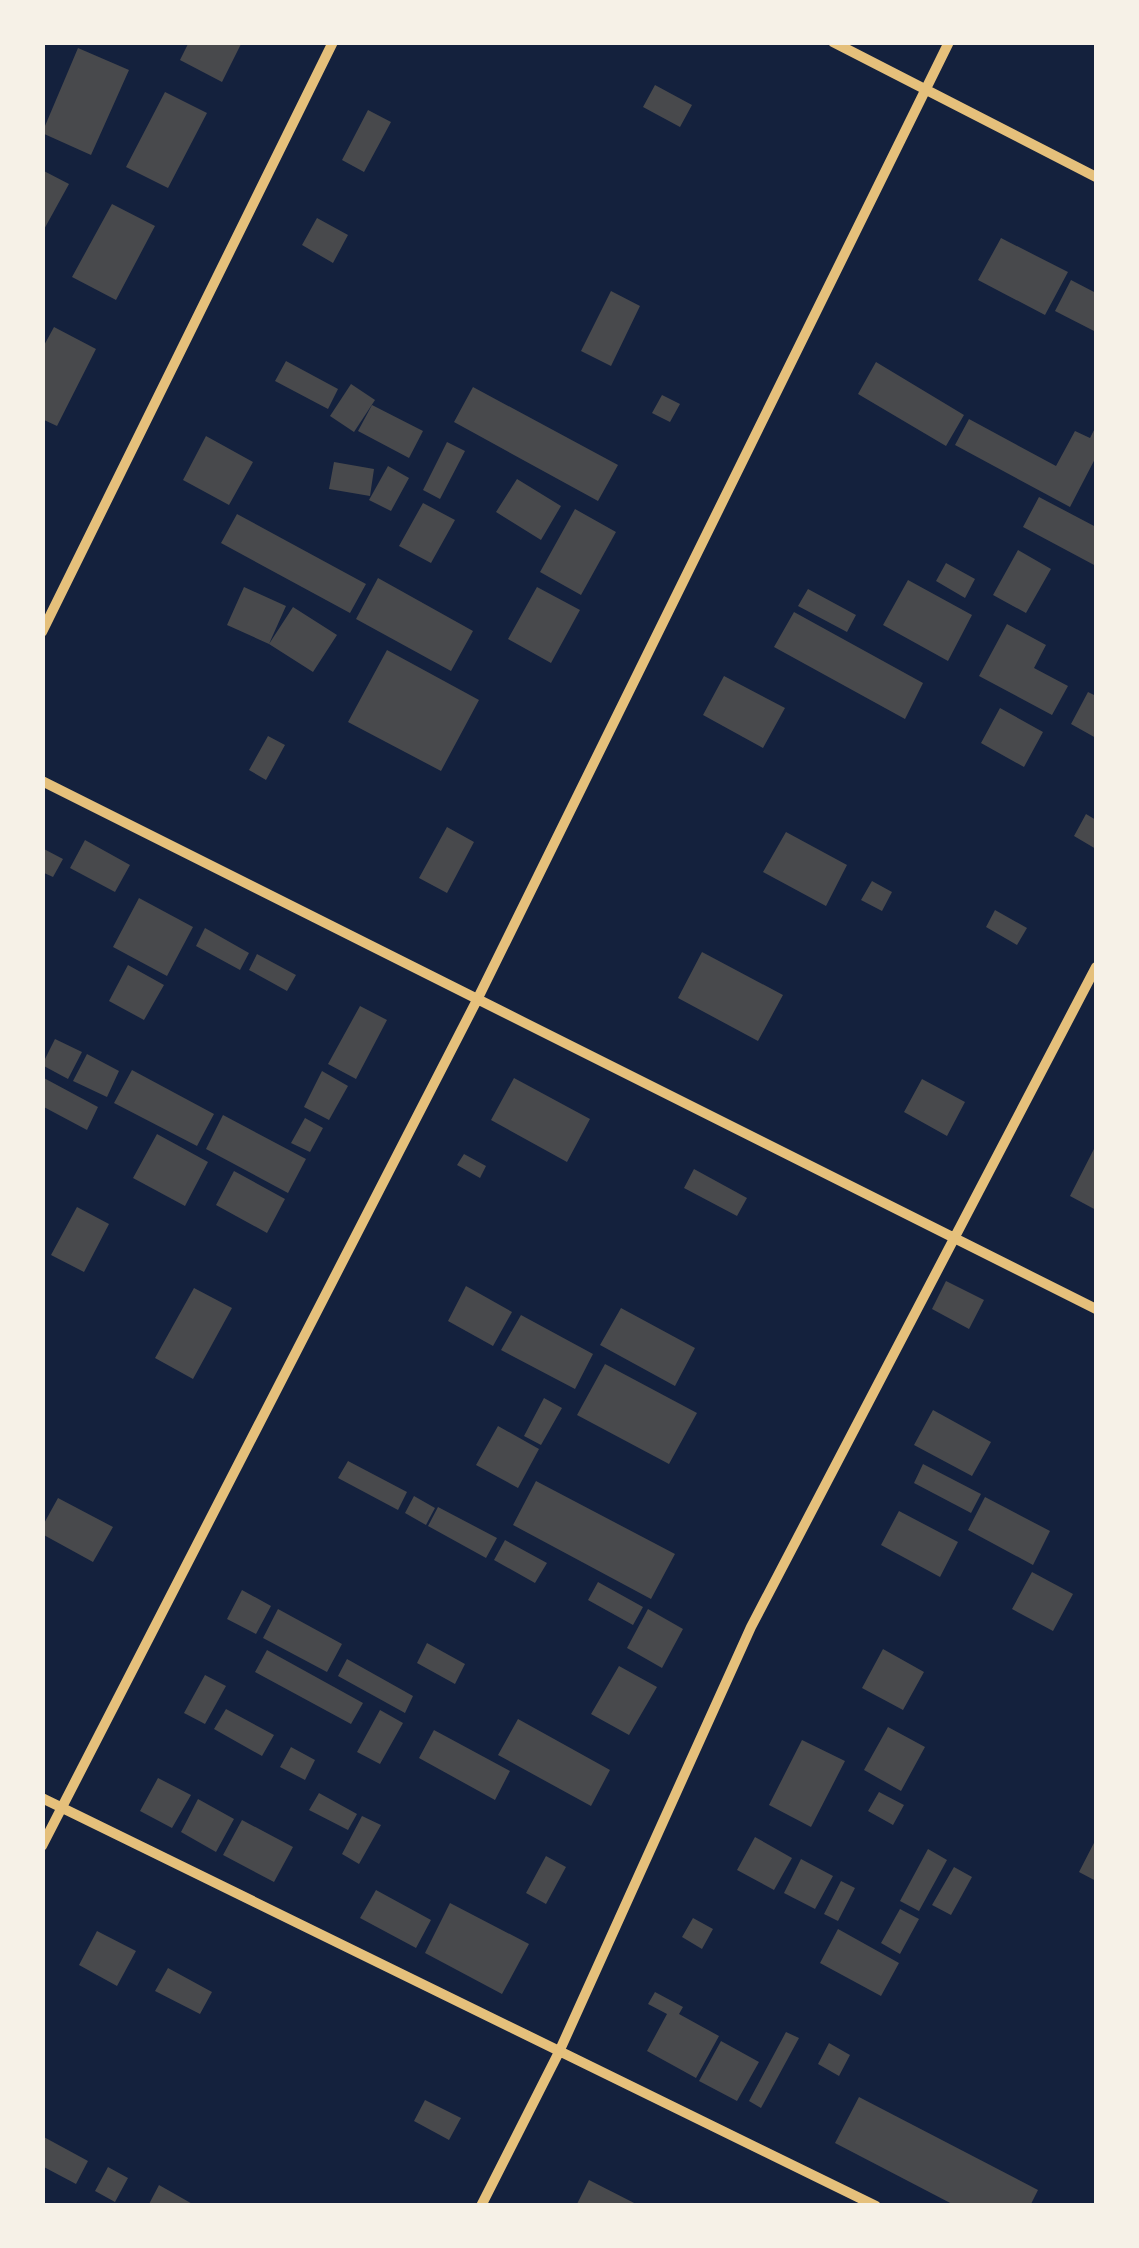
<svg xmlns="http://www.w3.org/2000/svg" width="1139" height="2248" font-family="Manrope,sans-serif">
	<rect width="100%" height="100%" fill="#14213d"/>
	<!-- building -->
	<path fill="#48494c" d="M 189,42 L 242,42 L 222,82 L 180,60 Z
		M 78,48 L 129,70 L 91,155 L 42,133 Z
		M 655,85 L 692,105 L 680,127 L 643,107 Z
		M 165,92 L 207,113 L 168,188 L 126,167 Z
		M 368,110 L 391,122 L 364,172 L 342,160 Z
		M 42,170 L 69,184 L 42,233 Z
		M 112,204 L 155,226 L 116,300 L 72,277 Z
		M 317,218 L 348,235 L 333,263 L 302,245 Z
		M 1001,238 L 1068,272 L 1045,315 L 978,280 Z
		M 1071,280 L 1096,293 L 1096,332 L 1055,311 Z
		M 611,291 L 640,306 L 611,366 L 581,351 Z
		M 54,327 L 96,349 L 57,426 L 42,419 L 42,349 Z
		M 286,361 L 338,389 L 328,409 L 275,381 Z
		M 876,362 L 964,415 L 946,446 L 858,394 Z
		M 351,384 L 375,400 L 354,432 L 330,416 Z
		M 473,387 L 618,465 L 598,501 L 454,422 Z
		M 662,395 L 680,404 L 670,422 L 652,413 Z
		M 372,405 L 423,431 L 409,458 L 358,431 Z
		M 969,419 L 1056,466 L 1075,431 L 1090,438 L 1096,426 L 1096,457 L 1070,507 L 955,445 Z
		M 206,436 L 253,462 L 229,505 L 183,480 Z
		M 447,442 L 465,451 L 440,499 L 423,490 Z
		M 334,462 L 374,469 L 370,496 L 329,489 Z
		M 388,466 L 409,478 L 391,511 L 369,500 Z
		M 517,479 L 561,506 L 541,540 L 496,512 Z
		M 1039,497 L 1096,527 L 1096,566 L 1023,527 Z
		M 423,503 L 455,520 L 431,563 L 399,546 Z
		M 575,509 L 616,532 L 581,595 L 540,572 Z
		M 237,514 L 366,584 L 350,613 L 221,543 Z
		M 1018,550 L 1051,569 L 1026,613 L 993,595 Z
		M 946,563 L 975,579 L 965,598 L 936,581 Z
		M 378,578 L 473,631 L 451,671 L 356,619 Z
		M 908,580 L 972,615 L 948,661 L 883,625 Z
		M 244,587 L 286,606 L 269,644 L 293,607 L 337,635 L 313,672 L 269,644 L 227,625 Z
		M 537,587 L 580,610 L 551,663 L 508,639 Z
		M 808,589 L 856,615 L 847,632 L 798,606 Z
		M 794,612 L 923,683 L 905,719 L 774,647 Z
		M 1007,624 L 1046,645 L 1034,668 L 1068,686 L 1052,715 L 979,676 Z
		M 387,650 L 479,700 L 441,771 L 348,722 Z
		M 724,676 L 785,708 L 763,748 L 703,715 Z
		M 1088,692 L 1096,696 L 1096,738 L 1071,724 Z
		M 1000,708 L 1043,732 L 1024,767 L 981,743 Z
		M 268,736 L 285,745 L 266,780 L 249,770 Z
		M 1086,814 L 1096,820 L 1096,849 L 1074,836 Z
		M 447,827 L 474,842 L 447,893 L 419,878 Z
		M 786,832 L 847,865 L 826,906 L 763,872 Z
		M 85,840 L 130,865 L 115,892 L 70,868 Z
		M 42,848 L 63,859 L 53,877 L 42,872 Z
		M 872,881 L 892,892 L 882,911 L 861,900 Z
		M 139,898 L 193,927 L 167,976 L 113,947 Z
		M 995,910 L 1027,928 L 1017,945 L 986,927 Z
		M 205,928 L 249,953 L 240,970 L 196,946 Z
		M 702,952 L 783,995 L 758,1041 L 678,998 Z
		M 257,954 L 296,975 L 287,991 L 249,970 Z
		M 128,965 L 164,985 L 144,1020 L 109,1001 Z
		M 360,1006 L 387,1020 L 356,1079 L 328,1064 Z
		M 55,1039 L 82,1052 L 68,1079 L 42,1065 Z
		M 87,1054 L 119,1071 L 107,1097 L 73,1081 Z
		M 132,1070 L 214,1114 L 197,1146 L 114,1103 Z
		M 322,1071 L 348,1086 L 329,1120 L 304,1107 Z
		M 42,1077 L 98,1107 L 87,1130 L 42,1106 Z
		M 514,1078 L 590,1119 L 567,1162 L 491,1120 Z
		M 922,1079 L 965,1102 L 947,1136 L 904,1112 Z
		M 223,1115 L 306,1159 L 288,1193 L 206,1149 Z
		M 305,1118 L 323,1128 L 310,1152 L 291,1143 Z
		M 157,1134 L 208,1162 L 185,1206 L 133,1178 Z
		M 1096,1145 L 1096,1210 L 1070,1196 Z
		M 464,1154 L 486,1166 L 480,1178 L 457,1165 Z
		M 694,1169 L 747,1198 L 737,1216 L 684,1188 Z
		M 234,1171 L 285,1199 L 267,1233 L 216,1205 Z
		M 77,1207 L 109,1224 L 84,1272 L 51,1255 Z
		M 946,1281 L 984,1300 L 969,1329 L 932,1309 Z
		M 466,1286 L 512,1312 L 493,1346 L 448,1321 Z
		M 194,1288 L 232,1308 L 193,1379 L 155,1358 Z
		M 621,1308 L 695,1348 L 675,1386 L 600,1345 Z
		M 521,1315 L 593,1354 L 575,1389 L 501,1350 Z
		M 605,1364 L 697,1413 L 669,1464 L 577,1415 Z
		M 544,1398 L 562,1408 L 541,1445 L 524,1436 Z
		M 933,1410 L 991,1442 L 972,1476 L 914,1445 Z
		M 498,1426 L 539,1449 L 518,1488 L 476,1465 Z
		M 348,1461 L 407,1492 L 398,1510 L 338,1478 Z
		M 923,1464 L 981,1494 L 971,1513 L 914,1483 Z
		M 536,1481 L 675,1554 L 651,1599 L 513,1525 Z
		M 414,1496 L 435,1508 L 426,1525 L 405,1513 Z
		M 985,1497 L 1050,1531 L 1033,1565 L 968,1530 Z
		M 58,1498 L 113,1527 L 93,1562 L 42,1534 L 42,1527 Z
		M 438,1507 L 497,1538 L 486,1558 L 428,1526 Z
		M 899,1511 L 958,1542 L 940,1577 L 881,1545 Z
		M 505,1540 L 547,1563 L 535,1583 L 494,1560 Z
		M 1032,1572 L 1073,1594 L 1053,1631 L 1012,1609 Z
		M 598,1582 L 643,1607 L 633,1625 L 588,1600 Z
		M 242,1590 L 271,1606 L 256,1634 L 227,1619 Z
		M 278,1609 L 342,1644 L 327,1672 L 263,1638 Z
		M 648,1609 L 683,1629 L 662,1668 L 627,1648 Z
		M 427,1643 L 465,1664 L 455,1684 L 417,1663 Z
		M 883,1649 L 924,1672 L 903,1710 L 862,1688 Z
		M 267,1650 L 363,1703 L 351,1724 L 255,1672 Z
		M 347,1659 L 413,1696 L 405,1713 L 338,1676 Z
		M 619,1666 L 657,1687 L 629,1735 L 591,1714 Z
		M 205,1675 L 226,1686 L 205,1724 L 184,1713 Z
		M 226,1709 L 274,1735 L 262,1756 L 214,1729 Z
		M 380,1710 L 403,1723 L 380,1764 L 357,1752 Z
		M 518,1719 L 610,1770 L 591,1806 L 498,1755 Z
		M 888,1727 L 925,1747 L 901,1791 L 864,1770 Z
		M 434,1730 L 510,1771 L 495,1800 L 419,1758 Z
		M 802,1740 L 845,1761 L 811,1827 L 769,1805 Z
		M 291,1747 L 315,1760 L 305,1780 L 280,1767 Z
		M 158,1778 L 191,1795 L 172,1828 L 140,1811 Z
		M 879,1792 L 904,1805 L 893,1825 L 868,1811 Z
		M 319,1793 L 357,1814 L 348,1830 L 309,1810 Z
		M 198,1799 L 234,1819 L 216,1852 L 181,1832 Z
		M 362,1816 L 381,1825 L 359,1864 L 342,1854 Z
		M 242,1820 L 293,1847 L 274,1882 L 223,1855 Z
		M 755,1837 L 792,1858 L 774,1890 L 737,1870 Z
		M 1096,1839 L 1096,1881 L 1079,1872 Z
		M 928,1849 L 947,1860 L 919,1911 L 900,1901 Z
		M 546,1856 L 566,1867 L 546,1904 L 526,1893 Z
		M 801,1859 L 833,1876 L 815,1909 L 784,1893 Z
		M 954,1867 L 972,1877 L 951,1915 L 932,1905 Z
		M 841,1881 L 855,1888 L 838,1921 L 824,1914 Z
		M 376,1890 L 431,1920 L 416,1948 L 360,1918 Z
		M 450,1903 L 529,1944 L 502,1994 L 425,1953 Z
		M 900,1909 L 919,1919 L 900,1954 L 881,1943 Z
		M 693,1918 L 713,1929 L 702,1949 L 682,1937 Z
		M 838,1929 L 899,1963 L 881,1996 L 820,1963 Z
		M 97,1931 L 136,1951 L 117,1986 L 79,1965 Z
		M 168,1968 L 212,1992 L 200,2014 L 155,1991 Z
		M 655,1992 L 683,2007 L 679,2014 L 719,2036 L 696,2078 L 647,2051 L 667,2014 L 648,2004 Z
		M 786,2032 L 799,2038 L 761,2108 L 749,2101 Z
		M 721,2041 L 759,2062 L 737,2101 L 699,2081 Z
		M 829,2043 L 850,2055 L 839,2076 L 818,2064 Z
		M 859,2097 L 1038,2190 L 1030,2206 L 956,2206 L 835,2143 Z
		M 425,2100 L 461,2118 L 449,2140 L 414,2121 Z
		M 42,2136 L 88,2161 L 76,2184 L 42,2166 Z
		M 108,2167 L 128,2178 L 115,2202 L 95,2191 Z
		M 589,2180 L 640,2206 L 576,2206 Z
		M 159,2185 L 196,2206 L 148,2206 Z"/>
	<g fill="none" stroke-linecap="round" stroke-linejoin="round">
		<!-- minor -->
		<path stroke="#e5c07b" stroke-width="10" d="M 833,42 L 1096,177
			M 42,632 L 333,42
			M 42,781 L 1096,1309
			M 42,1798 L 876,2206
			M 42,1846 L 477,1000 L 949,42
			M 481,2206 L 559,2052 L 751,1627 L 1096,967"/>
	</g>
	<!-- border -->
	<rect width="1139" height="2248" fill="none" stroke="#f6f1e7" stroke-width="90"/>
</svg>
